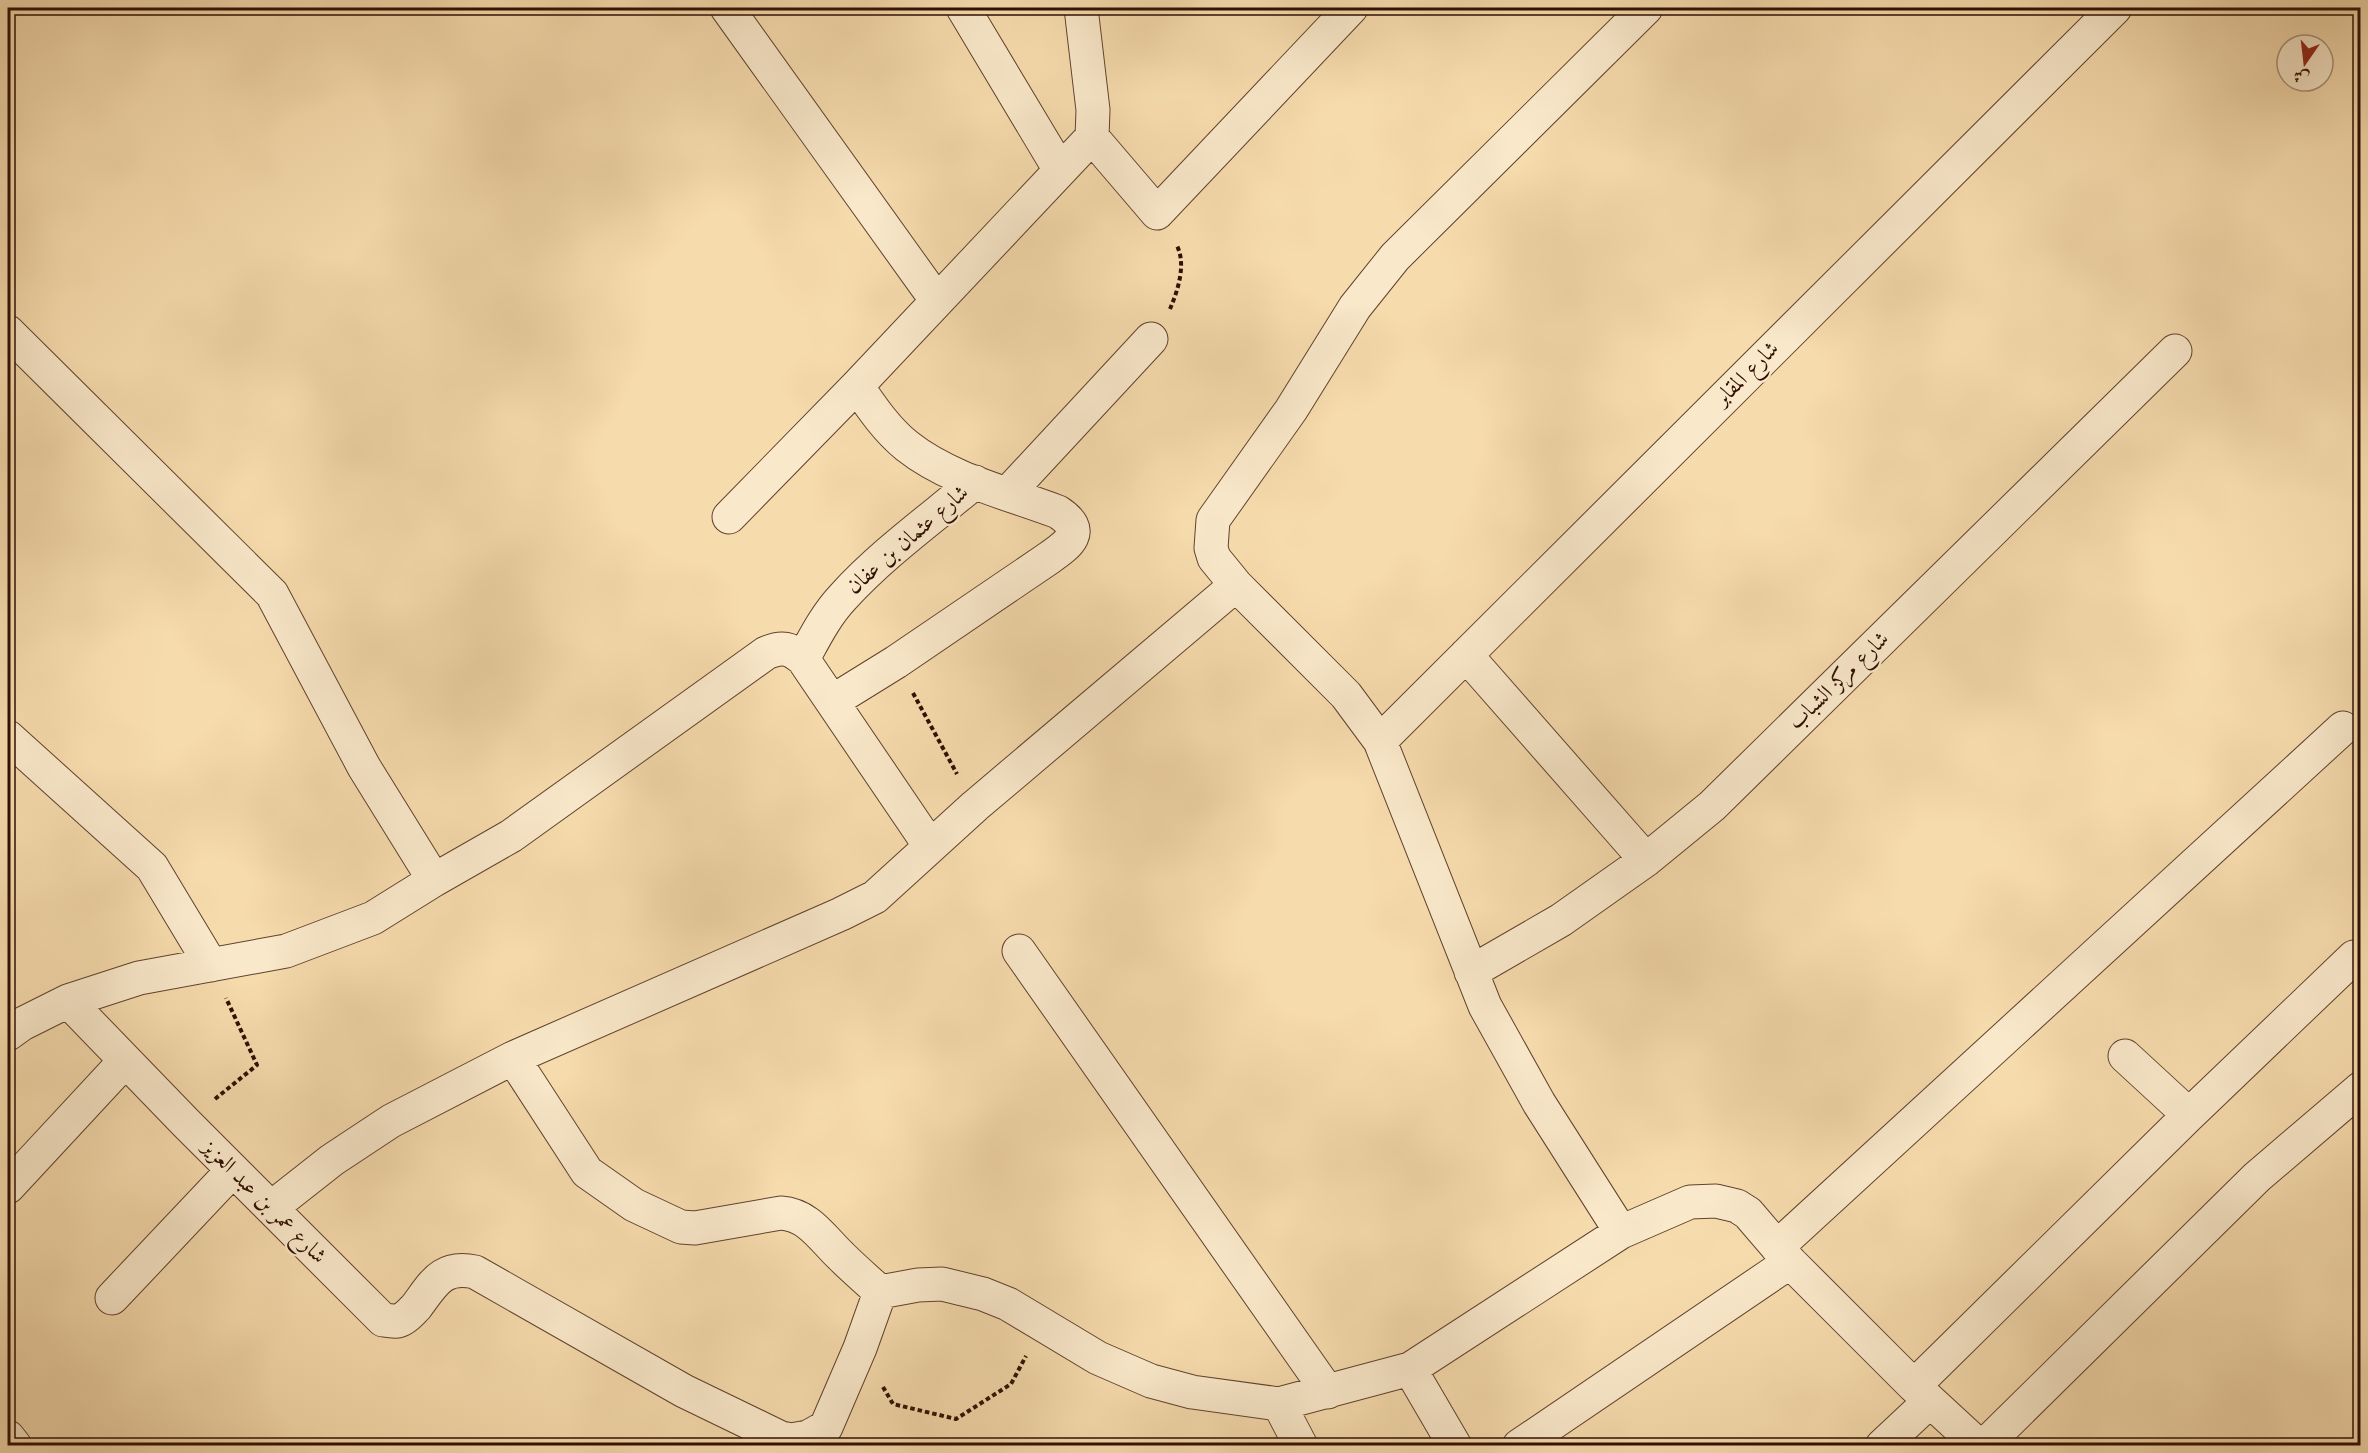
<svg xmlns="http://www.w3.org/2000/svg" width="2368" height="1453" font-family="'Old Standard TT',Amiri,serif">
	<rect width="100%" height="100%" fill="#f6dbad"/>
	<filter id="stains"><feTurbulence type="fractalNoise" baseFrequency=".00333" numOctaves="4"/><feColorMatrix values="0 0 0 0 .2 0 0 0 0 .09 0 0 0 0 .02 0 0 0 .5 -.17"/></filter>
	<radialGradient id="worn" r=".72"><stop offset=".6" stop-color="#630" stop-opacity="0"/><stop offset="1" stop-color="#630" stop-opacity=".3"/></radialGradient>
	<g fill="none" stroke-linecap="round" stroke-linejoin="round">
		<defs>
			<path id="street" d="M 727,8 L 937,301
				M 963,8 L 1060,170
				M 1092,137 L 1157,213 L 1351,8
				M 8,332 L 272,594 L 364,767 L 434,880
				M 1008,493 L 1151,339
				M 729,517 L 857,386 L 1092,137 L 1093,110 L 1081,8
				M 1466,655 L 1646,860
				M 803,659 C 815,637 826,615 843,597 C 882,554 931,519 975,482
				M 833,701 L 896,662 L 1049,558 C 1069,544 1087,531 1058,512 C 1008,493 950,480 907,446 C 887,430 872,408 857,386
				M 8,737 L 152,867 L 211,965
				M 1380,741 L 2115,8
				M 1019,951 L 1328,1392
				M 1471,972 L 1561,920 L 1646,860 L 1712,806 L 2175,351
				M 68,1001 L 186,1123 L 383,1320 C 388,1320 394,1322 398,1321 C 405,1319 411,1312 416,1307 C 434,1283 442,1265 475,1272 L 684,1391 L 781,1438 L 791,1440 L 808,1437 L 826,1427 L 860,1348 L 880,1292
				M 8,1034 L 22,1024 L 68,1001 L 139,978 L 286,951 L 373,918 L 434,880 L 511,836 L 766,653 C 782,646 790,648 803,659 L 930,846
				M 513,1058 L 587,1172 L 634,1205 L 681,1227 L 695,1228 L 781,1213 C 809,1215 822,1238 841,1256 C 854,1269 867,1280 880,1292
				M 2189,1115 L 2354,957
				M 8,1187 L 125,1061
				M 271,1208 L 332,1160 L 391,1121 L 513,1058 L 841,914 L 875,897 L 975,806 L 1236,585
				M 1621,1232 L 1539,1103 L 1485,1006 L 1380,741 L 1346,695 L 1236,585 L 1214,558 L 1211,548 L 1213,520 L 1291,410 L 1355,307 L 1395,257 L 1646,8
				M 1777,1247 L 2343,728
				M 880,1292 L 918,1285 L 942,1284 L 983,1294 L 1008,1304 L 1098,1358 L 1151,1381 L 1192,1392 L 1279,1404 L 1410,1369 L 1621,1232 L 1690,1202 L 1716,1201 L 1737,1206 L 1748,1213 L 1790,1262
				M 112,1298 L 233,1170
				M 1410,1369 L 1455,1446
				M 1914,1386 L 2189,1115 L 2125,1056
				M 1279,1404 L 1301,1446
				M 8,1437 L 15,1446
				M 1519,1446 L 1790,1262 L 1914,1386 L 1979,1446
				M 1882,1446 L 1930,1401
				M 1984,1446 L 2257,1177 L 2360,1089"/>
		</defs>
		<!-- street casing -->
		<use href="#street" stroke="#60422d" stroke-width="35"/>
		<!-- path -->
		<path stroke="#2e0f02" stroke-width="4" stroke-dasharray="4.5 3" stroke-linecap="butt" d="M 1170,309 C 1178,290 1187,263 1176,244
			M 913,693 L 957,774
			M 215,1099 L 257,1065 L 226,998
			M 883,1387 L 893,1404 L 956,1419 L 1011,1384 L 1026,1356"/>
		<!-- street -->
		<use href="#street" stroke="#f9e8ca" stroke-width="33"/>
	</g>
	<g text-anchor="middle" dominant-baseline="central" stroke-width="4.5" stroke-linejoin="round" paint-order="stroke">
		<!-- street labels -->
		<g font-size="22" fill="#2e0f02" stroke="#f9e8ca">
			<text transform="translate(1747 374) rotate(-45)">شارع المقابر</text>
			<text transform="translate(908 540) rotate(-41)">شارع عثمان بن عفان</text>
			<text transform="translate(1839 681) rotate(-44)">شارع مركز الشباب</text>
			<text transform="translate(264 1202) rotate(45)">شارع عمر بن عبد العزيز</text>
		</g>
	</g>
	<!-- margin -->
	<rect width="2368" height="1453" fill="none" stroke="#f6dbad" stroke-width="30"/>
	<rect x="9" y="9" width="2350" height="1435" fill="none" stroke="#2e0f02" stroke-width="3"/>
	<rect x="15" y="15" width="2338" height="1423" fill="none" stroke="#2e0f02" stroke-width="1.5"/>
	<!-- north arrow -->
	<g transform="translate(2305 63) rotate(194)"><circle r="28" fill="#f9e8ca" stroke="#a8917a" stroke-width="1.5"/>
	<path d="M0-4.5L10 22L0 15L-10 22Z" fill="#8f2418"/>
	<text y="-9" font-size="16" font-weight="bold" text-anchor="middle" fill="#2e0f02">ش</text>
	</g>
	<rect width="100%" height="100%" filter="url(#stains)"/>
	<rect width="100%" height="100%" fill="url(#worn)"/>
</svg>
